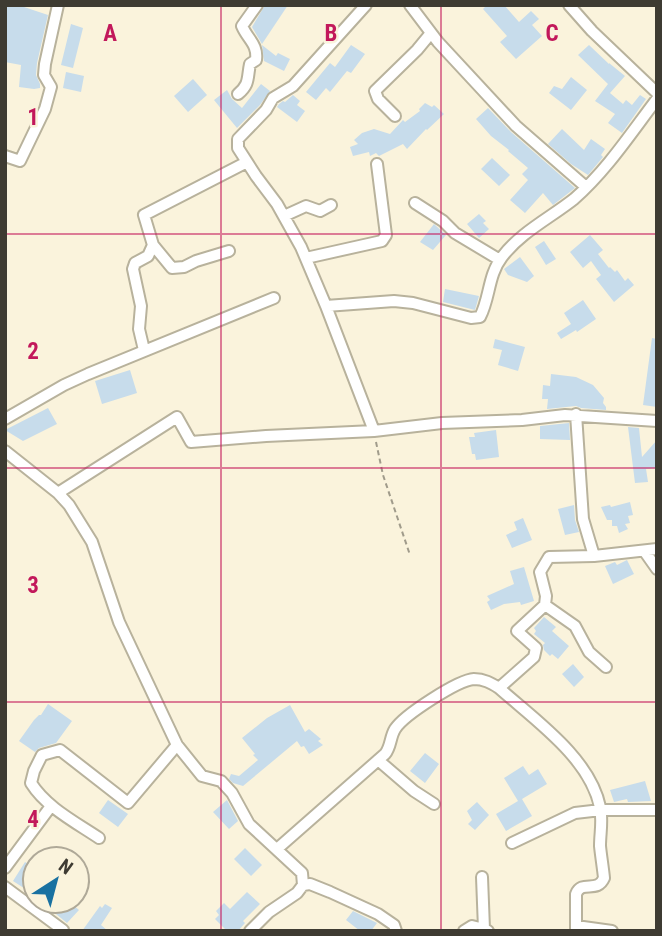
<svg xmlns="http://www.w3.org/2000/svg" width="662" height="936" font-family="'Roboto Condensed',sans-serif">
	<rect width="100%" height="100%" fill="#faf3dc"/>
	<!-- building -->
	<path fill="#c7dceb" d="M 5,5 L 24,7 L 48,15 L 37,63 L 36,75 L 40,84 L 40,88 L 34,89 L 19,87 L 21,65 L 5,62 Z
		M 265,5 L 288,5 L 262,44 L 252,27 Z
		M 487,5 L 504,5 L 519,22 L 531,11 L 539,19 L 532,25 L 542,36 L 516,59 L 500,42 L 507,36 L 483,9 Z
		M 71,24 L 83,28 L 73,68 L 61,65 Z
		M 262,45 L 276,56 L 278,53 L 290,59 L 284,71 L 264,61 Z
		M 351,45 L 365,54 L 351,73 L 347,71 L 330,92 L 326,88 L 316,100 L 306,92 L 330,63 L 335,67 Z
		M 589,45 L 609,64 L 609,63 L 625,76 L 610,93 L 623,104 L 626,100 L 632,105 L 640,95 L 646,99 L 622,133 L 608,123 L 615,114 L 595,101 L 608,84 L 578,55 Z
		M 66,72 L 84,76 L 81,92 L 63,88 Z
		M 571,77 L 587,90 L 571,110 L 549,93 L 554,86 L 562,89 Z
		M 193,79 L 207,95 L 188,112 L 174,96 Z
		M 261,84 L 270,91 L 260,105 L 237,128 L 214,100 L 227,90 L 232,99 L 242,108 Z
		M 293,95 L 300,101 L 297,105 L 305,111 L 297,122 L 277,107 L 279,104 L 283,101 L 285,102 Z
		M 425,103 L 432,107 L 434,105 L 444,114 L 427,130 L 426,129 L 407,149 L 403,144 L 379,156 L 376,153 L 370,156 L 369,152 L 353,156 L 350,147 L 358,144 L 354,140 L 362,133 L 374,129 L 390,134 L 403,120 L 405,122 L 420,111 L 419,109 Z
		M 488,108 L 511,132 L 575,188 L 553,205 L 543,193 L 525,213 L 510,200 L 528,180 L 522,174 L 528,168 L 508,151 L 509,150 L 491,136 L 476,119 Z
		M 562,129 L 584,150 L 591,139 L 605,149 L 601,155 L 603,157 L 588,175 L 571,164 L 548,144 Z
		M 492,158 L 510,175 L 499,186 L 481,169 Z
		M 479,214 L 486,221 L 483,223 L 489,229 L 479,238 L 467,224 Z
		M 434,224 L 446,235 L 433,250 L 420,242 Z
		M 590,235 L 603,250 L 598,254 L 609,268 L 610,267 L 615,272 L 617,270 L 625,281 L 628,278 L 634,285 L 614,302 L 596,279 L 601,275 L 591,261 L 583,268 L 570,252 Z
		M 544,241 L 556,259 L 546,265 L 535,247 Z
		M 520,257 L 534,276 L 527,282 L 508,275 L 504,269 Z
		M 445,289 L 479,296 L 475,310 L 443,302 Z
		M 583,300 L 596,319 L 577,332 L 576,330 L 561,339 L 557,333 L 571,324 L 564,313 Z
		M 652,338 L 657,339 L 657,407 L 643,405 Z
		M 495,339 L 525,347 L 518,371 L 498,365 L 502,350 L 493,348 Z
		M 130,370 L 137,393 L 102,404 L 95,381 Z
		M 551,374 L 576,377 L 593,385 L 604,398 L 603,403 L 606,407 L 606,410 L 581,408 L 576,406 L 547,409 L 548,399 L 542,399 L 543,385 L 550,386 Z
		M 48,408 L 57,424 L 23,441 L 5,430 Z
		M 569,423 L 570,440 L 540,439 L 540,426 Z
		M 628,427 L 639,428 L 642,457 L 657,440 L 657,468 L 646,469 L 648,482 L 635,483 Z
		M 496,430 L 499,457 L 476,460 L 475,454 L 472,454 L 469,437 L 475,437 L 474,433 Z
		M 630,502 L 633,515 L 628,516 L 630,523 L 625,524 L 628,529 L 619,533 L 617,526 L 612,526 L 612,520 L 607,520 L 601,507 L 610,505 L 611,507 Z
		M 574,505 L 575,520 L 579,532 L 565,535 L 558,509 Z
		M 523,518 L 532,540 L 512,548 L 506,535 L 517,530 L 514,522 Z
		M 627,560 L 634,574 L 613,584 L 605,566 L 615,562 L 617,565 Z
		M 524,567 L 534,601 L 521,605 L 520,602 L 504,604 L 491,610 L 487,602 L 490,600 L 487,596 L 514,584 L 510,571 Z
		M 544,617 L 556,627 L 552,631 L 569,646 L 558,659 L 552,654 L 550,656 L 544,650 L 543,645 L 545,643 L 534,634 L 536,631 L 534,628 Z
		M 573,664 L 584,677 L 574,687 L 562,674 Z
		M 48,704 L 72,721 L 56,743 L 39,748 L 35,752 L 19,741 L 34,720 L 39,715 L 41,715 Z
		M 290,705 L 305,732 L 309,729 L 321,739 L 318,741 L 323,745 L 309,754 L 304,746 L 301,747 L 297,741 L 243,786 L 233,783 L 229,779 L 231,774 L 239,776 L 258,760 L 253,755 L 255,754 L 242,738 L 267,718 Z
		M 425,753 L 439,764 L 425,783 L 410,771 Z
		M 523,766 L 529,775 L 538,769 L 547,784 L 522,799 L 532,816 L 506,831 L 496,814 L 518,801 L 504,778 Z
		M 645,781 L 651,801 L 628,802 L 627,799 L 614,802 L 610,790 Z
		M 108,800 L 128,814 L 118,827 L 99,813 Z
		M 227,800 L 238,821 L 229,829 L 213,812 Z
		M 477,802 L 489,815 L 475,830 L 468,824 L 472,820 L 467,811 Z
		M 245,848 L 262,865 L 251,876 L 234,859 Z
		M 25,862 L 35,868 L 35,885 L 30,892 L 13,881 Z
		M 247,892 L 260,904 L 243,921 L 245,923 L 238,931 L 227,931 L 215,919 L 219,915 L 216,911 L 224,903 L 230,909 Z
		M 40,901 L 68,901 L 79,910 L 67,923 Z
		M 105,904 L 112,908 L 101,925 L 108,931 L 82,931 L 100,906 L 102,908 Z
		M 353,911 L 377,923 L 371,931 L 360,931 L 346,920 Z"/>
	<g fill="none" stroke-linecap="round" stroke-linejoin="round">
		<defs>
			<path id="minor" d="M 366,5 L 293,86 L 273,98 L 266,110 L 238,139 L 238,148 L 256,176 L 277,204 L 301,247 L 326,306 L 374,431
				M 410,5 L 438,42 L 516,126 L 586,187
				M 569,5 L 592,31 L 657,93
				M 238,94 C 250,84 247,78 250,64 L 256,60 C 258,44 248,40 242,26 L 257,5
				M 395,116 L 378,99 L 375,91 L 417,50 L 431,33
				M 5,156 L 20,161 L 45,109 L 51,87 L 44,75 L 45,64 L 58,5
				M 415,203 L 443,221 L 455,233 L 500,260
				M 284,216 L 306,206 L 320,211 L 331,205
				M 153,245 L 172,268 L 184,267 L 196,261 L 229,251
				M 306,258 L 382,241 L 386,235 L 377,164
				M 326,306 L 394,301 L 413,303 L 471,318 L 480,317 C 490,298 488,275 502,257 C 521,232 550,218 574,199 C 607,170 631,133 657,99
				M 144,350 L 139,329 L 141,306 L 133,269 L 135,263 L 148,256 L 153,245 L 144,215 L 247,162
				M 576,414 L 583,519 L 594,556
				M 5,419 L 64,385 L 88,374 L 274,298
				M 5,451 L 58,493 L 69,505 L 92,542 L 119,622 L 177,745 L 202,776 L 221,781 L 232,793 L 249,824 L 302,873 L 303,885 L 297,893 L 269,912 L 250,931
				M 58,493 L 177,417 L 191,442 L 266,436 L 374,431 L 442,423 L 522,420 L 565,415 L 657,421
				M 645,552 L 657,569
				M 606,667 L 589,652 L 575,626 L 545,605 L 546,596 L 540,572 L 549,557 L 594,556 L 657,549
				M 499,688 L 534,657 L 536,648 L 517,631 L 545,605
				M 378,760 L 414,791 L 434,804
				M 99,838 C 75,822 46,807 31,783 L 34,771 L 42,755 L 60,750 L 128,803 L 177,745
				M 512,843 L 575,813 L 601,810 L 657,810
				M 277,849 L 385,754 C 391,747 390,737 395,729 C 404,715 458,680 474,679 C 484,679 491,683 499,688 C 535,720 590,758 600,807 C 603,820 600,833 600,846 C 601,856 603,868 604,878 C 597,894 582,879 576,894 L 576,931
				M 5,868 L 51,806
				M 482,877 L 484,929 L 488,931
				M 303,885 L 310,884 L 330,892 L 378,914 L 394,925 L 396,931
				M 5,887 L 63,930
				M 576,926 L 612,931
				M 464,931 L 472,926 L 484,929"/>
		</defs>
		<!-- minor casing -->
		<use href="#minor" stroke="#b8b29c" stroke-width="14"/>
		<!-- path -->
		<path stroke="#a09b8b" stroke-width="2" stroke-dasharray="5 3.5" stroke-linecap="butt" d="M 376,442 L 383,475 L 410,555"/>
		<!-- minor -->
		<use href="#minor" stroke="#fff" stroke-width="10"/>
	</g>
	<!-- grid -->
	<path fill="none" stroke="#c2185b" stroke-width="2" stroke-opacity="0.55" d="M 221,5 L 221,931M 441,5 L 441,931M 5,234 L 657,234M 5,468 L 657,468M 5,702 L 657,702"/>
	<g font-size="23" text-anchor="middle" font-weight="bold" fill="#c2185b" stroke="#faf3dc" stroke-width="5" stroke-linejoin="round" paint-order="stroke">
		<text x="110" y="41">A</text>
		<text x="331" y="41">B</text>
		<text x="552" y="41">C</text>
		<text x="33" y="125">1</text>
		<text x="33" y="359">2</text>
		<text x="33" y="593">3</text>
		<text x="33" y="827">4</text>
	</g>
	<!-- border -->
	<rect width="662" height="936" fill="none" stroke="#3e3b32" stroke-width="14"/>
	<!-- north arrow -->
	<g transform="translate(56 880) rotate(36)"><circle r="33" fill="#faf3dc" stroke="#afa998" stroke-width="2"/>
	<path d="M0-5L12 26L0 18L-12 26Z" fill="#1971a1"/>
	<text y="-10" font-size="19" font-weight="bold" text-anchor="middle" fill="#3e3b32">N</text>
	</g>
</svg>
